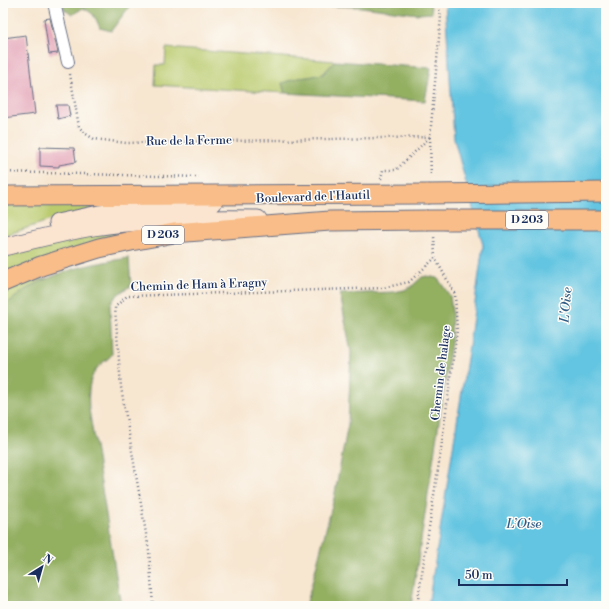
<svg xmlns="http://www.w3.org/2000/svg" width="609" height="609" font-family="'Libre Bodoni',serif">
	<rect width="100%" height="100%" fill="#fdfcf7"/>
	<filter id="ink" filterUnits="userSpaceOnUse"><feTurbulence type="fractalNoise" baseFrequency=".025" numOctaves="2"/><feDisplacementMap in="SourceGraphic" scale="8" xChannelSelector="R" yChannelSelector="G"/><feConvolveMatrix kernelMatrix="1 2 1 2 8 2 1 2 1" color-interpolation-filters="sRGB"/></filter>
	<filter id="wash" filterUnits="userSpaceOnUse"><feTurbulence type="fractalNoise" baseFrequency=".012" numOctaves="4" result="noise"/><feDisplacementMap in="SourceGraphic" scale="16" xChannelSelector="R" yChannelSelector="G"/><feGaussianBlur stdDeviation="0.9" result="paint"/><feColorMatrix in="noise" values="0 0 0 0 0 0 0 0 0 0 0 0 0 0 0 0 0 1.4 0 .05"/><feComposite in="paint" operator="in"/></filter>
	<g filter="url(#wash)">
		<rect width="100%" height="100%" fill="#f7e6d0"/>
		<!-- green -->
		<path fill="#bacb6e" stroke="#6a7d66" d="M 166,48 L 335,61 L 323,74 L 309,77 L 298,78 L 282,83 L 285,93 L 155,85 L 156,65 L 165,65 Z
			M 3,203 L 95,203 L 96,209 L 54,219 L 3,236 Z
			M 156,225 L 3,273 L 3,257 L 23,250 L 65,238 Z
			M 47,278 L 25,290 L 3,307 L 3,294 L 24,283 Z"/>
		<!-- forest -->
		<path fill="#93af61" stroke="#576f60" d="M 63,3 L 132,3 L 111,31 L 100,28 C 95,17 95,14 83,8 L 72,15 L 64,9 Z
			M 248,3 L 430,3 L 432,13 L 418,14 L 361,7 L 257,4 Z
			M 335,61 L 431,68 L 425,101 L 285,93 L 282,83 L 298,78 L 309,77 L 323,74 Z
			M 129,258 L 131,286 C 122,291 114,296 110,306 L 112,354 C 109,359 104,361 100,365 C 88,377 88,393 89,409 L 121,606 L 3,606 L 3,307 C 10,301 18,295 25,290 C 56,271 93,263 129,258 Z
			M 427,276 L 437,278 L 439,280 L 450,296 L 452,311 L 451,343 L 411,606 L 306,606 L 334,498 L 348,424 L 351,352 L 340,294 L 394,292 L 404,290 L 411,287 L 422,277 Z"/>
		<!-- water -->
		<path fill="#63c5e1" stroke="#3f7aa0" d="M 445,3 L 606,3 L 606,581 L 601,606 L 428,606 L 469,346 L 483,245 L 454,139 Z"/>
		<g id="blocks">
			<!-- building -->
			<path fill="#e5a9bb" d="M 50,18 L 58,53 L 49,54 L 44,19 Z
				M 26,35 L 35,114 L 3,118 L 3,38 Z
				M 56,105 L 68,105 L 70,116 L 58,119 Z
				M 40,147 L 74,148 L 76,162 L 59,165 L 59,167 L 40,166 Z"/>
		</g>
	</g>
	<g filter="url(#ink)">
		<use href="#blocks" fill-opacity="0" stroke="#686f86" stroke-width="1"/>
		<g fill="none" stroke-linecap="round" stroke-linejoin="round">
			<defs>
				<path id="minor" d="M 54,3 L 68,62"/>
				<path id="secondary" d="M 57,223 L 99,214 L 213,203
					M 3,247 C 33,240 63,232 93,227 C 147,219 203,218 258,219"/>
				<path id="primary" d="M 3,196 L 428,194
					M 447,220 L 606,220
					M 3,282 L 41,266 L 99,248 L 131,241 L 174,233 L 330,221 L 426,220"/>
			</defs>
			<!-- minor casing -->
			<use href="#minor" stroke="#686f86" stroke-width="14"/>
			<!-- secondary casing -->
			<use href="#secondary" stroke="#686f86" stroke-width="19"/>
			<!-- primary casing -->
			<use href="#primary" stroke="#686f86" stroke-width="21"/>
			<!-- path -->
			<path stroke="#686f86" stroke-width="2.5" stroke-dasharray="1 3" stroke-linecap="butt" d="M 70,74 L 79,127 L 86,134 L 94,139 L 126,143 L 430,137
				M 3,172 L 199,177
				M 431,178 L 430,137 L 441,16 L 437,3
				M 381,179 L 383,170 L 396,170 L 430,137
				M 153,606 L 149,551 L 121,387 L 115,307 L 127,296 L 383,288 L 409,282 L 435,258
				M 417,606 L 440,456 L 457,330 L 455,294 L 435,258 L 434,235"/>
			<!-- minor -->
			<use href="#minor" stroke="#fff" stroke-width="12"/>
			<!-- secondary -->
			<use href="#secondary" stroke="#fce5d0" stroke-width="17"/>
			<!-- primary -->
			<use href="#primary" stroke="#f8bd89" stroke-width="19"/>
			<defs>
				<path id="primary-bridge" d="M 428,194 L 606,192
					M 426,220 L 447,220"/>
			</defs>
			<!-- primary-bridge casing -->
			<use href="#primary-bridge" stroke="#686f86" stroke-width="21" stroke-linecap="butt"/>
			<!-- primary-bridge -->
			<use href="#primary-bridge" stroke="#f8bd89" stroke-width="19"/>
		</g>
	</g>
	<g text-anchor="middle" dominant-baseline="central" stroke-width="3" stroke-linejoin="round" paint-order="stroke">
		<!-- shield labels -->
		<g fill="#fdfcf7" stroke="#5f6c8c" stroke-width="1">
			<rect x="506" y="211" width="42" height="18" rx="3"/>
			<rect x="142" y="226" width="42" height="18" rx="3"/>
		</g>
		<g font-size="11" font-weight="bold" fill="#1b2f5e">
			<text x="527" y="220">D 203</text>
			<text x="163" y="235">D 203</text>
		</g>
		<!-- street labels -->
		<g font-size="12" fill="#1b2f5e" stroke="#fdfcf7">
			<text transform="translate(189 141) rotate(-1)">Rue de la Ferme</text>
			<text transform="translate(313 197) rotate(-2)">Boulevard de l'Hautil</text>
			<text transform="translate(199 285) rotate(-2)">Chemin de Ham à Eragny</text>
			<text transform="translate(441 373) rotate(-83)">Chemin de halage</text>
		</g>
		<!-- water labels -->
		<g font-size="13" font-style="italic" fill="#315c85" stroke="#fdfcf7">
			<text transform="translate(566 305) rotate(-85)">L'Oise</text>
			<text x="524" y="524">L’Oise</text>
		</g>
	</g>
	<!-- margin -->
	<rect width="609" height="609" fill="none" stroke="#fdfcf7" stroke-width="16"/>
	<!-- north arrow -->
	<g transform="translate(42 567) rotate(37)" stroke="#fdfcf7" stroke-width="3" paint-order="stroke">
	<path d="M0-3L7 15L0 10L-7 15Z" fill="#1b2f5e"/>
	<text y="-6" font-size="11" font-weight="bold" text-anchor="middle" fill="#1b2f5e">N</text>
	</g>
	<!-- scale -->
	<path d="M459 579v6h108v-6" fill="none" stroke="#1b2f5e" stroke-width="2"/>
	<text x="465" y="579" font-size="12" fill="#1b2f5e" stroke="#fdfcf7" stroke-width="3" paint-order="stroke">50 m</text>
</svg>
